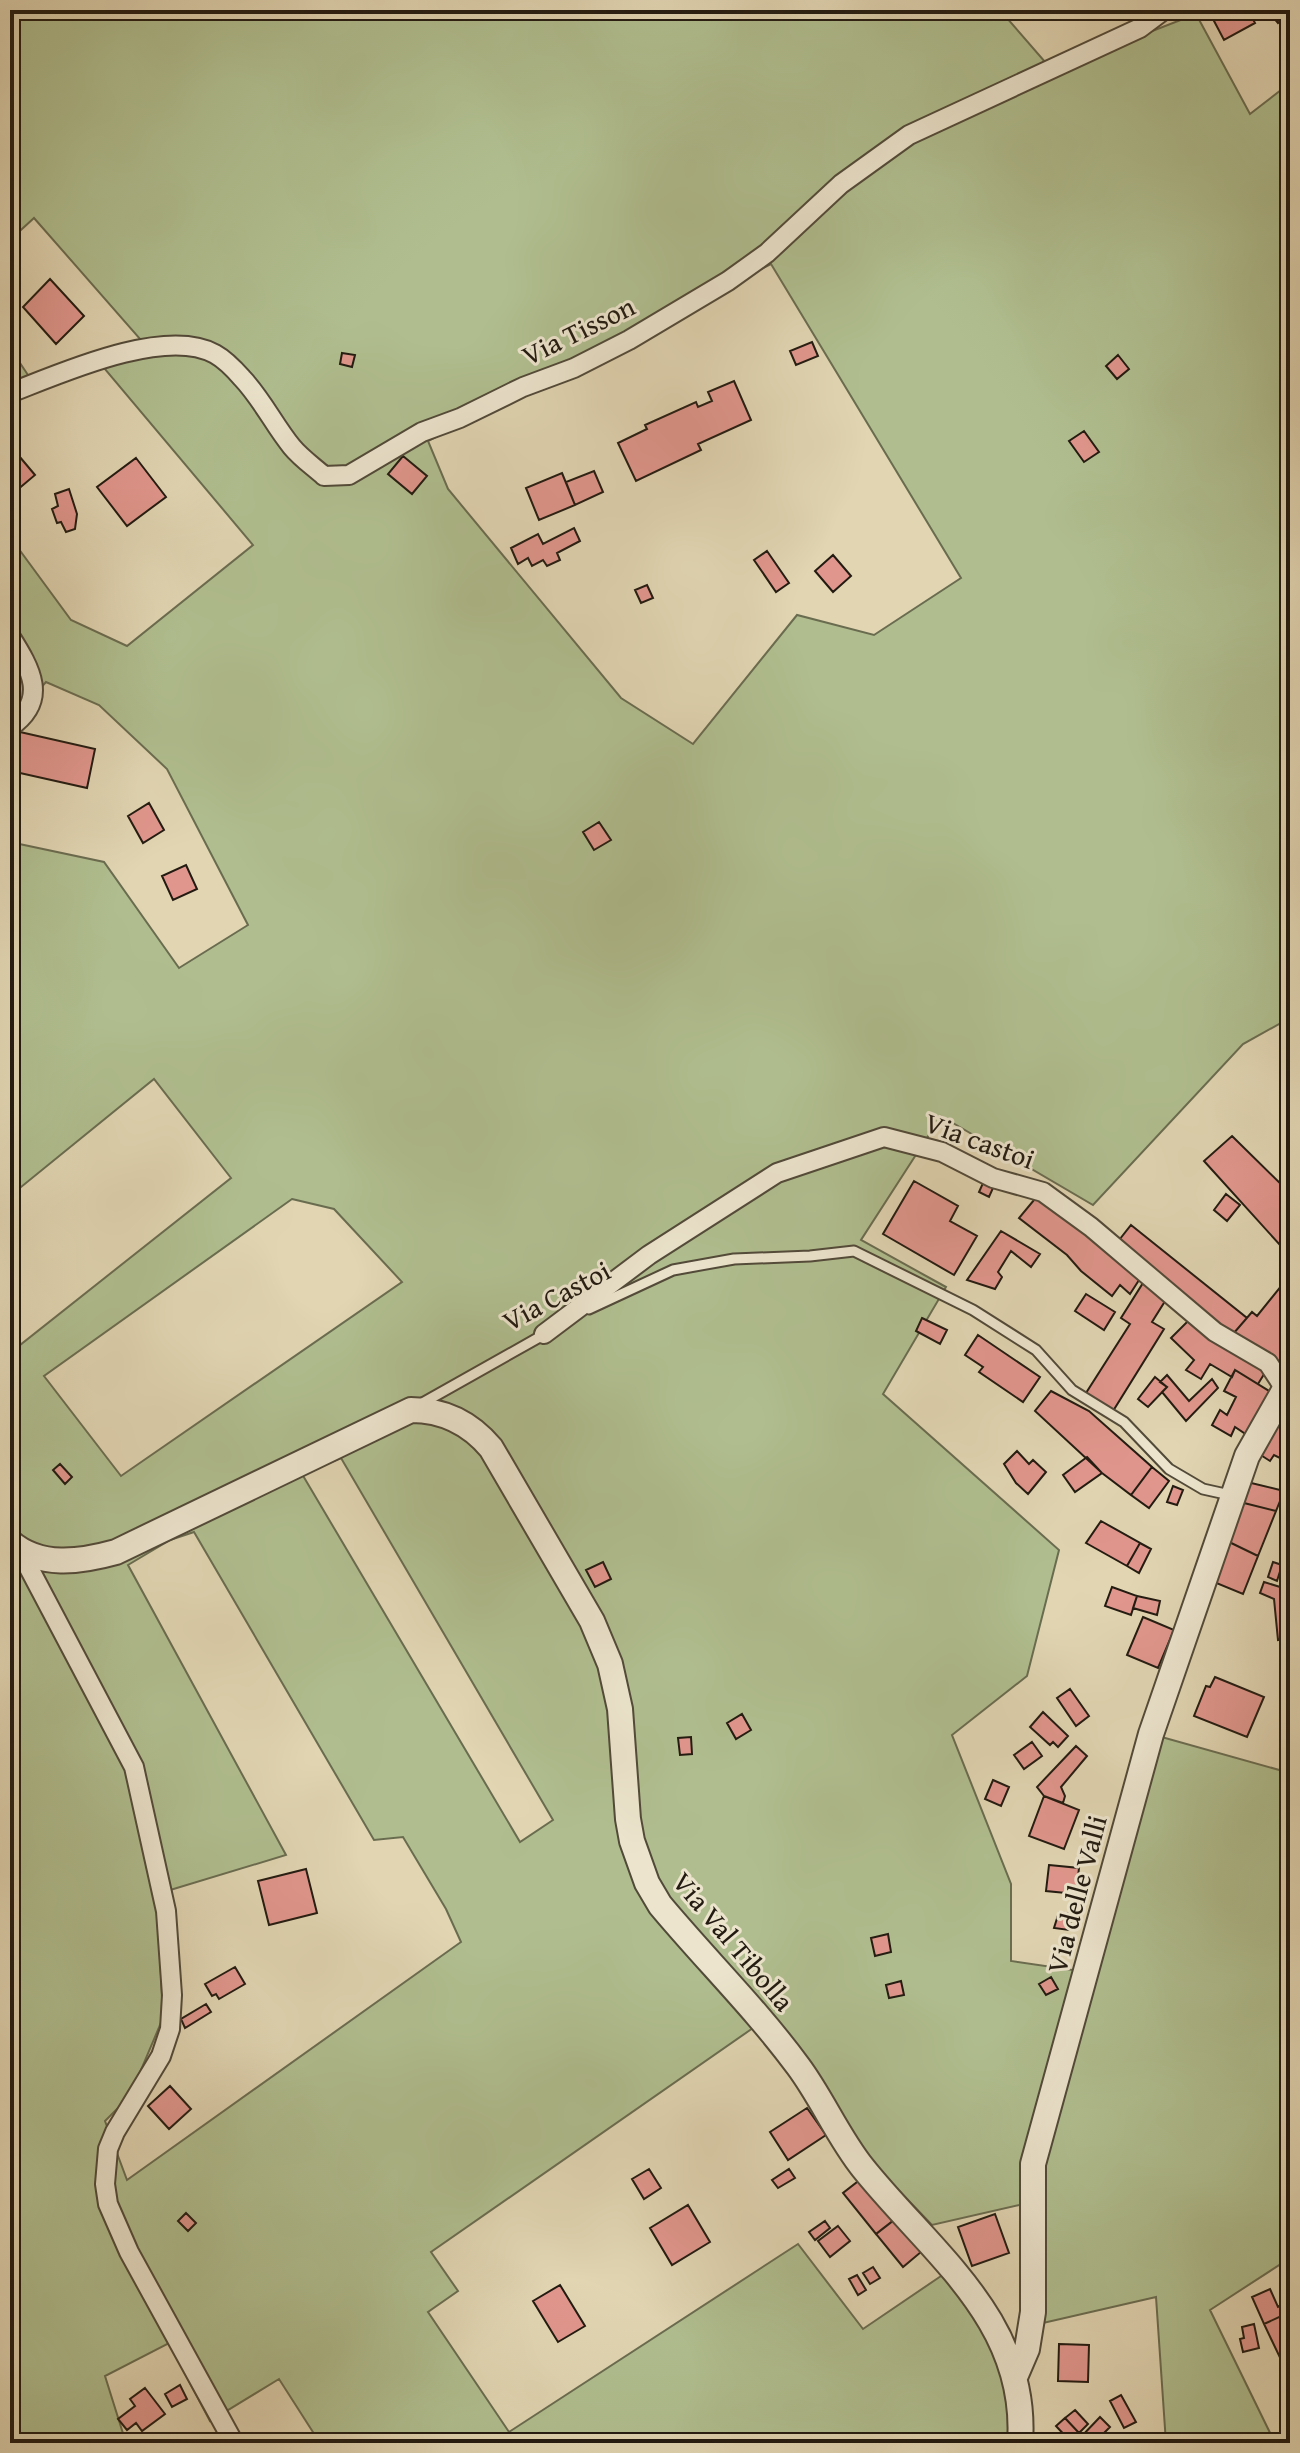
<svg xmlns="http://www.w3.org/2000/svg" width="1300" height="2453" font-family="'Gentium Book Plus',serif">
	<rect width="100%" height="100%" fill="#e1d5b2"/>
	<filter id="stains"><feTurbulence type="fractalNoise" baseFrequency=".0025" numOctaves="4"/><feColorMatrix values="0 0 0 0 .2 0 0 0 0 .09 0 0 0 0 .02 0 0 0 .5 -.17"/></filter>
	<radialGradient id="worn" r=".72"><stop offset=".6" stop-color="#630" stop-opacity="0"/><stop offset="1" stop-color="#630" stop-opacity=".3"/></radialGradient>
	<!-- green -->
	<path fill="#b0be8f" stroke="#6a6c50" stroke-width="2" fill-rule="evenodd" d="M 10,10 L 1000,10 L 1052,70 L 1196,14 L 1250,114 L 1290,83 L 1290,1018 L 1243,1044 L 1093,1205 L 941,1116 L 861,1240 L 946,1287 L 883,1394 L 1059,1550 L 1027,1676 L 952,1735 L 1011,1884 L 1011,1961 L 1086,1972 L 1151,1734 L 1290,1773 L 1290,2258 L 1210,2310 L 1275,2443 L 1166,2443 L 1156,2297 L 1030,2326 L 1037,2201 L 932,2225 L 860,2150 L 753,2028 L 431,2252 L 458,2291 L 428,2312 L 509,2432 L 798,2244 L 863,2329 L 944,2274 L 1028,2364 L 1023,2443 L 320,2443 L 279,2379 L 210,2421 L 169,2343 L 105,2376 L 126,2443 L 10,2443 L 10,1333 L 20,1345 L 231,1178 L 154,1079 L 10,1196 L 10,842 L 104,862 L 179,968 L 248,925 L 167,769 L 99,705 L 46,682 L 10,722 L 10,537 L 71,620 L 127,646 L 253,545 L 104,368 L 141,340 L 34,218 L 10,240 ZM 771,264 L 961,578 L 874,635 L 797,615 L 693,744 L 621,698 L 448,489 L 428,441 ZM 292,1199 L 334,1209 L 402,1282 L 121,1476 L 44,1376 ZM 341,1458 L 553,1820 L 520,1842 L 302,1474 ZM 194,1532 L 374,1840 L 403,1837 L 446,1909 L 461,1942 L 127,2180 L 105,2121 L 130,2096 L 163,2018 L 157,1894 L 286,1855 L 128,1565 L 170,1540 Z
		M 10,348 L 38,390 L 10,404 Z"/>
	<!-- building -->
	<path fill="#e1968d" stroke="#231b11" stroke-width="2" d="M 1228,10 L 1248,10 L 1255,23 L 1224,40 L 1213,19 Z
		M 1267,10 L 1289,10 L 1290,13 L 1278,23 Z
		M 50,279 L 84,316 L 56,344 L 23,307 Z
		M 812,342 L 818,356 L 796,365 L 790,351 Z
		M 342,353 L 355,355 L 352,367 L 340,364 Z
		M 1118,355 L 1129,369 L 1117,379 L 1106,366 Z
		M 734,381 L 751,420 L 698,444 L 701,450 L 636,481 L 618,443 L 647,429 L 645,425 L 696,402 L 698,407 L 712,401 L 708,392 Z
		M 1084,431 L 1099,452 L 1084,462 L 1069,441 Z
		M 14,450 L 35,475 L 10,496 L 10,454 Z
		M 403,456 L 427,476 L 412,494 L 388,474 Z
		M 136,458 L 166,497 L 127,526 L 97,487 Z
		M 594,471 L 603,492 L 575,505 L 566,482 Z
		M 562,473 L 575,505 L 539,520 L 526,488 Z
		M 69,489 L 77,514 L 75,529 L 66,532 L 61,522 L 57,523 L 52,509 L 58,506 L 55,494 Z
		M 574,528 L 580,541 L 557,553 L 560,560 L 547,566 L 543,560 L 532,566 L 528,558 L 518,564 L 511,548 L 538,534 L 543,544 Z
		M 767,551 L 789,583 L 776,592 L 754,560 Z
		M 833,555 L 851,576 L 833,592 L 815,571 Z
		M 647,585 L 653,598 L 641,603 L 635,590 Z
		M 20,732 L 95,749 L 87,788 L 11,771 Z
		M 149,803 L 164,830 L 143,843 L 128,816 Z
		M 599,822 L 611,840 L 594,850 L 583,832 Z
		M 186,865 L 197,889 L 173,900 L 162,876 Z
		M 1232,1136 L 1290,1193 L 1290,1256 L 1204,1161 Z
		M 914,1181 L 958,1206 L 950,1221 L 977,1236 L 954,1275 L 883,1234 Z
		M 983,1183 L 993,1188 L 989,1197 L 979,1192 Z
		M 1039,1194 L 1141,1277 L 1130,1294 L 1120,1285 L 1112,1296 L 1081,1271 L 1067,1255 L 1019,1218 Z
		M 1226,1194 L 1240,1205 L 1227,1221 L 1214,1210 Z
		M 1131,1225 L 1247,1318 L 1233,1334 L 1116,1244 Z
		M 1001,1231 L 1040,1254 L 1031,1267 L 1011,1251 L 998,1272 L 1002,1277 L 995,1289 L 967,1280 Z
		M 1290,1275 L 1290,1354 L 1280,1365 L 1233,1334 L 1252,1312 L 1257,1316 Z
		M 1143,1283 L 1167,1298 L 1152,1322 L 1164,1329 L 1113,1411 L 1086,1393 L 1130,1324 L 1121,1318 Z
		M 1086,1294 L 1115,1312 L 1104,1330 L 1075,1311 Z
		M 922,1318 L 947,1330 L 940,1344 L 916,1331 Z
		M 1191,1318 L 1266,1371 L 1258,1384 L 1235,1370 L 1232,1377 L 1210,1364 L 1201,1379 L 1186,1370 L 1194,1360 L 1171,1338 Z
		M 978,1335 L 1040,1377 L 1023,1402 L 979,1372 L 983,1367 L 965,1355 Z
		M 1235,1370 L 1274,1394 L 1250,1437 L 1235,1427 L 1231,1436 L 1212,1425 L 1220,1410 L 1227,1415 L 1236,1397 L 1224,1391 Z
		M 1167,1375 L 1189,1401 L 1212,1379 L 1218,1388 L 1186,1421 L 1162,1392 L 1167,1387 L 1160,1382 Z
		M 1155,1377 L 1167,1387 L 1148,1407 L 1138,1399 Z
		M 1051,1391 L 1089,1411 L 1152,1467 L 1131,1495 L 1102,1473 L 1035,1411 Z
		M 1290,1398 L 1290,1463 L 1274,1455 L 1270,1461 L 1256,1452 Z
		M 1017,1451 L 1029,1464 L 1033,1460 L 1046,1472 L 1028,1494 L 1016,1483 L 1004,1464 Z
		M 1087,1457 L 1102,1473 L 1075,1492 L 1063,1475 Z
		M 60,1464 L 72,1477 L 65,1484 L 53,1470 Z
		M 1152,1467 L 1169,1481 L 1149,1508 L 1131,1495 Z
		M 1247,1482 L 1284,1491 L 1276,1511 L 1240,1502 Z
		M 1173,1486 L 1183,1490 L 1177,1505 L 1167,1502 Z
		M 1240,1502 L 1276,1511 L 1258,1556 L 1225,1540 Z
		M 1101,1521 L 1140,1543 L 1127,1566 L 1086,1543 Z
		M 1225,1540 L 1258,1556 L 1243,1594 L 1209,1580 Z
		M 1140,1543 L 1151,1549 L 1139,1573 L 1127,1566 Z
		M 603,1562 L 611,1579 L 595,1587 L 586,1570 Z
		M 1273,1562 L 1282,1565 L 1277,1581 L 1268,1577 Z
		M 1264,1582 L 1290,1590 L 1290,1638 L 1278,1640 L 1274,1599 L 1260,1593 Z
		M 1112,1587 L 1137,1596 L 1131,1615 L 1105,1606 Z
		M 1137,1596 L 1160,1601 L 1157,1615 L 1133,1608 Z
		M 1143,1617 L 1174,1630 L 1158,1668 L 1127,1655 Z
		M 1215,1677 L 1264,1697 L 1247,1737 L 1194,1716 L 1206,1686 L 1210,1687 Z
		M 1070,1689 L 1089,1716 L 1076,1726 L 1057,1698 Z
		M 1284,1698 L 1290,1698 L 1290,1725 L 1286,1726 Z
		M 1043,1712 L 1068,1736 L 1058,1747 L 1053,1742 L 1050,1745 L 1030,1727 Z
		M 742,1714 L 751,1730 L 736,1739 L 727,1723 Z
		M 691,1737 L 692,1754 L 680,1755 L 678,1738 Z
		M 1032,1742 L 1042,1756 L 1024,1769 L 1014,1755 Z
		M 1076,1746 L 1087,1756 L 1061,1787 L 1065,1796 L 1063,1803 L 1044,1796 L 1037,1787 Z
		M 993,1780 L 1009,1787 L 1001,1806 L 985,1799 Z
		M 1044,1796 L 1079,1810 L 1064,1849 L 1029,1836 Z
		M 1289,1814 L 1290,1814 L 1290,1835 L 1285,1834 Z
		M 1049,1865 L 1079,1868 L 1076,1894 L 1046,1891 Z
		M 306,1869 L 317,1913 L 269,1925 L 258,1881 Z
		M 1059,1912 L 1072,1914 L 1069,1930 L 1054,1928 Z
		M 888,1934 L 891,1952 L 875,1956 L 871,1938 Z
		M 235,1967 L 245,1984 L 219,1999 L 216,1994 L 212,1996 L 205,1984 Z
		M 1051,1977 L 1058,1989 L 1046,1995 L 1039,1984 Z
		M 901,1981 L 904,1995 L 889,1998 L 886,1985 Z
		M 206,2004 L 211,2012 L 185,2028 L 181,2019 Z
		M 170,2086 L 191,2109 L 169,2129 L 148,2106 Z
		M 807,2108 L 826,2135 L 788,2160 L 770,2132 Z
		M 649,2169 L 661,2188 L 644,2199 L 632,2179 Z
		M 789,2169 L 795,2178 L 778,2188 L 772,2180 Z
		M 861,2179 L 894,2220 L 876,2234 L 843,2193 Z
		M 688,2205 L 710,2242 L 672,2265 L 650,2228 Z
		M 186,2213 L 196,2223 L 188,2231 L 178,2221 Z
		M 995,2214 L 1009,2253 L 972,2266 L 958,2227 Z
		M 894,2220 L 921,2252 L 903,2267 L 876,2234 Z
		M 825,2221 L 830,2228 L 815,2240 L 809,2232 Z
		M 838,2226 L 850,2241 L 830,2257 L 818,2241 Z
		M 873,2267 L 880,2278 L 870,2284 L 863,2273 Z
		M 857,2275 L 866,2290 L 858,2295 L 849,2279 Z
		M 560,2285 L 585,2326 L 558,2342 L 533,2301 Z
		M 1270,2289 L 1278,2307 L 1290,2301 L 1290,2312 L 1264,2324 L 1252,2297 Z
		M 1290,2312 L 1290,2363 L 1284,2366 L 1264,2324 Z
		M 1254,2324 L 1259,2348 L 1243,2352 L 1240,2339 L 1244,2338 L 1242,2327 Z
		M 1059,2344 L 1089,2345 L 1088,2382 L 1058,2381 Z
		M 180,2385 L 187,2399 L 172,2407 L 165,2394 Z
		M 145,2388 L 165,2414 L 142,2431 L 136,2423 L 127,2430 L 118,2419 L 135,2406 L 130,2399 Z
		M 1121,2395 L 1136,2422 L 1124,2428 L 1110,2401 Z
		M 1075,2410 L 1088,2424 L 1079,2433 L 1065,2418 Z
		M 1100,2417 L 1110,2427 L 1094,2443 L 1083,2443 L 1079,2439 Z
		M 1065,2418 L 1079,2433 L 1070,2441 L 1056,2426 Z"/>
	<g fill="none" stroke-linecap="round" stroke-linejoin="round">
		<defs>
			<path id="service" d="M 589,1309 L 673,1270 L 734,1259 L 810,1256 L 854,1251 L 973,1310 L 1036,1350 L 1072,1390 L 1124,1422 L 1169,1469 L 1203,1489 L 1230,1495
				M 419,1405 L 545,1334"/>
			<path id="minor" d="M 10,393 C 59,374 165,326 215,354 C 224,359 235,370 242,378 C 262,399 274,425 292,447 C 301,458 314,467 324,476 L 349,475 L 422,432 L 460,418 L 523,387 L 574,368 L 629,340 L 728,281 L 767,253 L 841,184 L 909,135 L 1140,28 L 1164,10
				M 10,636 C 31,669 49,700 10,727
				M 544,1334 L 649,1255 L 777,1173 L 884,1137 L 942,1152 L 993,1178 L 1043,1192 L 1091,1227 L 1215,1332 L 1268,1363 L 1285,1389
				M 20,1551 L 134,1767 L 166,1911 L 172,1995 L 170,2029 L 161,2056 L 115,2132 L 108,2149 L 105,2184 L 108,2204 L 129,2252 L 234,2443"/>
			<path id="tertiary" d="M 10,1542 C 40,1568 80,1562 116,1552 L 411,1410 C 444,1410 470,1423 491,1448 L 592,1621 L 610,1664 L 620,1709 L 628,1819 L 632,1841 L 647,1883 L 660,1905 C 705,1959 756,2009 798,2066 C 822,2098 838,2137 863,2168 C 931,2253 1029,2321 1020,2443
				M 1015,2377 L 1027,2349 L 1033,2312 L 1033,2164 L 1151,1734 L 1247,1456 L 1290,1380"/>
		</defs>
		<!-- service casing -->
		<use href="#service" stroke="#524a39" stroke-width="13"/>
		<!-- minor casing -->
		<use href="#minor" stroke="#524a39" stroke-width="22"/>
		<!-- tertiary casing -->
		<use href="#tertiary" stroke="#524a39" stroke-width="28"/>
		<!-- service -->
		<use href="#service" stroke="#ece4cd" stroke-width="9"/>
		<!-- minor -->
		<use href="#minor" stroke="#ece4cd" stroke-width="18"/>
		<!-- tertiary -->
		<use href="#tertiary" stroke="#ece4cd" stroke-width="24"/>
	</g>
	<g text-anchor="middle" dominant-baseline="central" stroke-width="6" stroke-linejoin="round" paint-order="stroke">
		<!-- street labels -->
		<g font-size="28" fill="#231b11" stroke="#ece4cd">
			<text transform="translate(578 330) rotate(-26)">Via Tisson</text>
			<text transform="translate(980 1140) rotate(20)">Via castoi</text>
			<text transform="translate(556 1295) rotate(-28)">Via Castoi</text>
			<text transform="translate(1076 1894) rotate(-75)">Via delle Valli</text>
			<text transform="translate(734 1941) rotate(50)">Via Val Tibolla</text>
		</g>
	</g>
	<!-- margin -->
	<rect width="1300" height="2453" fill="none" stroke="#e1d5b2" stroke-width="40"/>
	<rect x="12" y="12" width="1276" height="2429" fill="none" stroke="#231b11" stroke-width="4"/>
	<rect x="20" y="20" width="1260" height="2413" fill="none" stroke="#231b11" stroke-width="2"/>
	<rect width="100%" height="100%" filter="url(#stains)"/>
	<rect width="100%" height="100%" fill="url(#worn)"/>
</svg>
